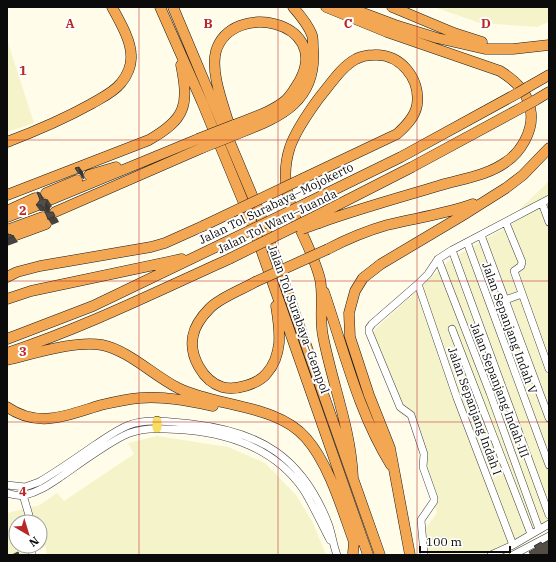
<svg xmlns="http://www.w3.org/2000/svg" width="556" height="562" font-family="'IBM Plex Serif',serif">
	<rect width="100%" height="100%" fill="#fffce9"/>
	<!-- farmland -->
	<path fill="#f4f3ca" fill-rule="evenodd" d="M 434,7 L 549,7 L 549,22 L 537,27 L 480,23 Z
		M 7,40 L 34,123 L 7,132 Z
		M 549,181 L 549,528 L 497,555 L 421,555 L 420,536 L 437,513 L 421,469 L 422,457 L 408,418 L 399,413 L 372,332 L 451,259 L 503,229 L 516,213 Z
		M 157,436 L 228,447 L 265,463 L 296,495 L 313,523 L 326,555 L 46,555 L 46,546 L 24,555 L 7,555 L 7,513 L 40,505 L 57,493 L 64,501 L 134,454 L 128,443 ZM 16,522 L 40,522 L 40,546 L 16,546 Z"/>
	<g fill="none" stroke-linecap="round" stroke-linejoin="round">
		<defs>
			<path id="minor" d="M 542,203 L 549,222
				M 506,223 L 522,262 L 521,266 L 514,271 L 549,369
				M 481,235 L 549,418
				M 467,242 L 549,465
				M 452,250 L 549,515
				M 438,259 L 490,393 L 539,529
				M 418,284 L 457,398 L 513,545
				M 505,300 L 522,294
				M 452,329 L 531,534
				M 7,485 L 25,487 L 39,482 C 58,471 76,458 95,445 C 106,438 116,430 129,425 C 148,418 171,422 192,424 C 261,432 302,457 328,523 C 332,533 333,545 337,555
				M 7,493 C 13,495 19,496 25,495 C 39,492 50,484 62,476 C 82,462 102,447 123,436 C 143,426 164,429 185,430 C 232,434 275,449 303,489 C 313,505 321,523 330,540
				M 23,495 L 31,522
				M 32,555 L 32,546
				M 424,555 L 421,520 L 434,501 L 434,498 L 423,467 L 424,454 L 411,415 L 400,407 L 369,332 L 369,328 L 372,324 L 418,284 L 428,274 L 438,259 L 452,250 L 549,199
				M 491,555 L 513,545 L 549,524
				M 513,555 L 549,536"/>
			<path id="major" d="M 157,421 L 157,428"/>
			<path id="highway" d="M 160,7 L 202,102 L 250,218 L 368,555
				M 173,7 L 260,214 L 380,555
				M 347,7 L 395,25 L 437,38 L 485,49 L 513,49 L 549,45
				M 392,7 L 454,33 L 482,42
				M 528,87 L 549,75
				M 534,101 L 549,92
				M 230,128 C 224,106 210,73 216,51 C 232,0 331,21 300,80 C 296,87 292,94 286,100 C 272,112 251,118 234,125
				M 237,134 C 257,126 279,118 294,104 C 310,89 315,68 313,47 C 313,43 313,38 312,35 C 308,24 300,15 293,7
				M 7,142 C 36,131 64,119 91,104 C 101,98 113,93 121,83 C 127,76 132,65 131,55 C 131,40 119,20 112,7
				M 89,175 L 116,167
				M 304,178 L 397,134 C 406,126 415,117 417,105 C 421,79 400,53 374,55 C 367,55 362,56 356,59 C 341,67 330,85 319,98 C 308,113 296,130 290,147 C 273,199 308,232 320,279 C 324,298 319,317 323,336 C 332,383 351,429 353,478
				M 46,193 L 77,180
				M 7,195 L 149,140 C 186,119 189,105 181,65
				M 50,200 L 198,139
				M 309,202 L 401,157 L 518,93
				M 11,209 L 35,198
				M 55,212 L 202,148
				M 316,216 L 412,167 L 523,107
				M 7,217 L 38,205
				M 319,223 C 358,209 398,198 438,186 C 460,179 487,176 506,162 C 521,152 533,131 531,113 C 529,93 516,81 500,71 L 387,32 L 326,7
				M 7,230 L 43,217
				M 16,235 L 46,224
				M 328,249 C 347,239 366,231 387,225 C 416,218 445,214 473,204
				M 7,277 L 17,272 L 40,266 L 151,247 L 165,243 L 203,226
				M 255,282 C 243,289 219,298 210,308 C 203,315 195,325 193,336 C 189,356 203,381 222,387 C 235,391 259,384 267,373 C 274,365 278,353 279,343 C 280,330 278,318 276,306
				M 324,292 C 344,350 358,412 391,465
				M 7,299 L 31,291 L 182,259
				M 7,339 L 93,306 L 222,244
				M 7,353 C 83,328 156,292 229,259
				M 7,360 C 33,354 76,340 102,345 C 128,350 154,376 178,388 C 216,407 277,404 306,438 C 329,464 342,509 354,542 L 353,553
				M 7,407 C 39,429 68,415 101,405 C 114,402 127,399 140,398 C 165,396 189,401 213,406
				M 410,555 L 390,448 L 369,395 L 350,337 L 349,313 L 355,291 L 363,278 L 381,264 L 460,217 L 506,188 L 523,175 L 549,148"/>
		</defs>
		<!-- minor casing -->
		<use href="#minor" stroke="#3e3e3e" stroke-width="8"/>
		<!-- major casing -->
		<use href="#major" stroke="#1c1c1c" stroke-width="10"/>
		<!-- highway casing -->
		<use href="#highway" stroke="#1c1c1c" stroke-width="11"/>
		<!-- minor -->
		<use href="#minor" stroke="#fff" stroke-width="7"/>
		<!-- major -->
		<use href="#major" stroke="#f8de60" stroke-width="9"/>
		<!-- highway -->
		<use href="#highway" stroke="#f3a753" stroke-width="10"/>
		<defs>
			<path id="highway-bridge" d="M 518,93 L 528,87
				M 523,107 L 534,101
				M 198,139 L 234,125
				M 202,148 L 237,134
				M 203,226 L 304,178
				M 302,229 L 319,223
				M 222,244 L 309,202
				M 229,259 L 316,216
				M 255,282 L 328,249"/>
		</defs>
		<!-- highway-bridge casing -->
		<use href="#highway-bridge" stroke="#1c1c1c" stroke-width="11" stroke-linecap="butt"/>
		<!-- highway-bridge -->
		<use href="#highway-bridge" stroke="#f3a753" stroke-width="10"/>
	</g>
	<!-- wall -->
	<path fill="#47423e" d="M 79,167 L 83,172 L 84,179 L 83,179 L 75,168 Z
		M 44,200 L 48,200 L 52,206 L 50,208 L 49,212 L 57,218 L 59,222 L 52,225 L 48,219 L 45,211 L 40,211 L 36,205 Z
		M 7,232 L 9,235 L 14,236 L 18,242 L 7,246 Z"/>
	<!-- shaded-wall -->
	<path fill="#3a3632" d="M 79,167 L 83,172 L 84,179 L 80,173 Z
		M 40,193 L 44,199 L 45,204 L 46,203 L 50,208 L 49,214 L 45,208 Z"/>
	<!-- building -->
	<path fill="#534d48" stroke="#3a3632" d="M 79,167 L 80,173 L 79,174 L 75,168 Z
		M 37,192 L 40,193 L 42,199 L 48,200 L 46,203 L 45,208 L 47,212 L 53,212 L 55,216 L 48,219 L 43,207 L 41,205 L 36,205 L 40,200 Z
		M 7,232 L 8,234 L 14,236 L 7,239 Z
		M 549,540 L 549,555 L 531,555 L 529,552 L 536,548 L 534,546 L 541,542 L 542,544 Z
		M 18,552 L 19,555 L 12,555 Z"/>
	<!-- grid -->
	<path fill="none" stroke="#b92825" stroke-width="1" stroke-opacity="0.55" d="M 139,7 L 139,555M 278,7 L 278,555M 417,7 L 417,555M 7,140 L 549,140M 7,281 L 549,281M 7,422 L 549,422"/>
	<g text-anchor="middle" dominant-baseline="central" stroke-width="4" stroke-linejoin="round" paint-order="stroke">
		<!-- street labels -->
		<g font-size="12" fill="#0b0b0b" stroke="#fff">
			<text transform="translate(276 203) rotate(-26)">Jalan Tol Surabaya–Mojokerto</text>
			<text transform="translate(277 221) rotate(-26)">Jalan Tol Waru–Juanda</text>
			<text transform="translate(299 319) rotate(70)">Jalan Tol Surabaya–Gempol</text>
			<text transform="translate(510 328) rotate(70)">Jalan Sepanjang Indah V</text>
			<text transform="translate(500 390) rotate(69)">Jalan Sepanjang Indah III</text>
			<text transform="translate(475 411) rotate(70)">Jalan Sepanjang Indah I</text>
		</g>
	</g>
	<g font-size="13" text-anchor="middle" font-weight="bold" fill="#b92825" stroke="#fff" stroke-width="4" stroke-linejoin="round" paint-order="stroke">
		<text x="70" y="28">A</text>
		<text x="208" y="28">B</text>
		<text x="348" y="28">C</text>
		<text x="486" y="28">D</text>
		<text x="23" y="75">1</text>
		<text x="23" y="215">2</text>
		<text x="23" y="356">3</text>
		<text x="23" y="496">4</text>
	</g>
	<!-- border -->
	<rect width="556" height="562" fill="none" stroke="#0b0b0b" stroke-width="16"/>
	<!-- north arrow -->
	<g transform="translate(28 534) rotate(142)"><circle r="19" fill="#ffffff" stroke="#9d9d9d"/>
	<path d="M0-3L7 15L0 10L-7 15Z" fill="#b92825"/>
	<text y="-6" font-size="11" font-weight="bold" text-anchor="middle" fill="#0b0b0b">N</text>
	</g>
	<!-- scale -->
	<path d="M420 546v6h90v-6" fill="none" stroke="#0b0b0b" stroke-width="2"/>
	<text x="426" y="546" font-size="12" fill="#0b0b0b" stroke="#ffffff" stroke-width="3" paint-order="stroke">100 m</text>
</svg>
